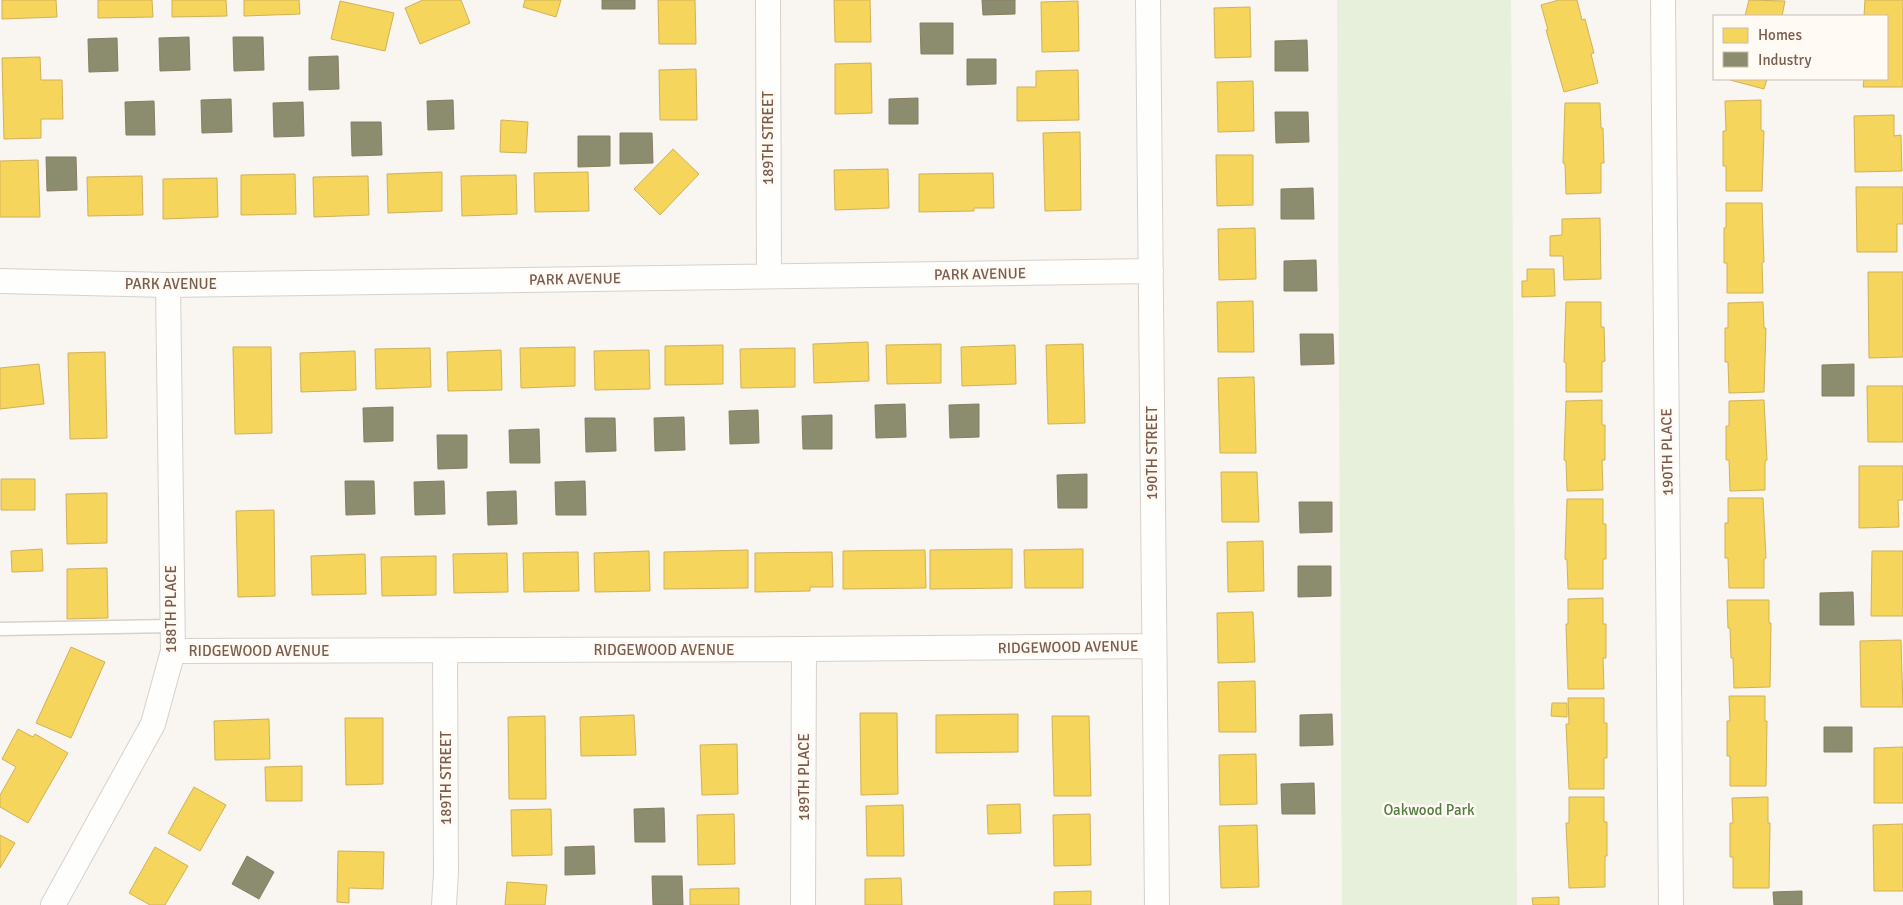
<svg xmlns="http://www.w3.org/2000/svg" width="1903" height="905" font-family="Signika,sans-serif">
	<rect width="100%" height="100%" fill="#f9f5f0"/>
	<!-- green -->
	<path fill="#e7f0db" d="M 1337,0 L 1511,0 L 1517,905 L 1342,905 Z"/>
	<!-- homes -->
	<path fill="#f6d55c" stroke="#d1b158" d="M 2,0 L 56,0 L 57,17 L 2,19 Z
		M 98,0 L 152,0 L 153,17 L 98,18 Z
		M 172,0 L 226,0 L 227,16 L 172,17 Z
		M 244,0 L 299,0 L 300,14 L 244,16 Z
		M 423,0 L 461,0 L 470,23 L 420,44 L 405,8 Z
		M 525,0 L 561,0 L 556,17 L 523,7 Z
		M 658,0 L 695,0 L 696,44 L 659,44 Z
		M 834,0 L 870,0 L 871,42 L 835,42 Z
		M 1559,0 L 1577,0 L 1582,20 L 1585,19 L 1594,53 L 1591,54 L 1598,83 L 1564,92 L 1546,30 L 1548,30 L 1541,5 Z
		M 1749,0 L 1785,1 L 1782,16 L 1745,16 Z
		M 1865,0 L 1903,0 L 1903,87 L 1863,87 L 1864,79 L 1887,79 L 1887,16 L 1864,16 Z
		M 340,1 L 394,13 L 385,51 L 331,39 Z
		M 1078,1 L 1079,51 L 1042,52 L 1041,2 Z
		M 1250,7 L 1251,57 L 1215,58 L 1214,8 Z
		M 40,57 L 41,80 L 62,80 L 63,119 L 41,119 L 41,138 L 4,139 L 2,58 Z
		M 871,63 L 872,113 L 835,114 L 835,64 Z
		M 696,69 L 697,120 L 660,120 L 659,70 Z
		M 1078,70 L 1079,120 L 1017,121 L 1017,87 L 1036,87 L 1036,71 Z
		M 1730,79 L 1767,79 L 1764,89 L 1730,80 Z
		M 1253,81 L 1254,131 L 1218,132 L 1217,82 Z
		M 1761,100 L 1761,130 L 1764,131 L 1762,191 L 1726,191 L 1726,166 L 1723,166 L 1723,131 L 1726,131 L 1725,101 Z
		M 1565,103 L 1600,103 L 1601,128 L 1603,128 L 1604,163 L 1601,163 L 1601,193 L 1566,194 L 1565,164 L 1563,163 Z
		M 1894,115 L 1894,136 L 1901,135 L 1902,171 L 1855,172 L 1854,116 Z
		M 501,120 L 528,122 L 526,153 L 500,152 Z
		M 1080,132 L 1081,210 L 1045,211 L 1043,133 Z
		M 673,149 L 699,174 L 660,215 L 634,189 Z
		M 1216,155 L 1253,155 L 1253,205 L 1217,206 Z
		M 38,160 L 40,217 L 0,217 L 0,161 Z
		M 888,169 L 889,208 L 835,210 L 834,170 Z
		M 442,172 L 442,211 L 388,213 L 387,174 Z
		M 588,172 L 589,211 L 535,212 L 534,173 Z
		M 993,173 L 994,208 L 974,208 L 974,211 L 919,212 L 919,174 Z
		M 295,174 L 296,214 L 241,215 L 241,175 Z
		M 516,175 L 517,214 L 462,216 L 461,176 Z
		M 142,176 L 143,215 L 88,216 L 87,177 Z
		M 368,176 L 369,215 L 314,217 L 313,177 Z
		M 217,178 L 218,217 L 163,219 L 163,179 Z
		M 1856,187 L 1903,187 L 1903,224 L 1897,224 L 1897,252 L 1857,252 Z
		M 1726,203 L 1762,203 L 1764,262 L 1762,263 L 1763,293 L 1727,293 L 1727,263 L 1724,263 L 1724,228 L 1726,228 Z
		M 1600,218 L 1601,279 L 1564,280 L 1563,256 L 1550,256 L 1550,236 L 1562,235 L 1562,219 Z
		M 1255,228 L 1256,279 L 1219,280 L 1218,229 Z
		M 1527,269 L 1554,269 L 1555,296 L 1522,297 L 1522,281 L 1527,281 Z
		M 1868,272 L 1903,272 L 1903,357 L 1869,358 Z
		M 1253,301 L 1254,352 L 1218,352 L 1217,302 Z
		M 1566,302 L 1601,302 L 1601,327 L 1604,327 L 1605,361 L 1602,362 L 1602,392 L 1566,392 L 1566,363 L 1564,362 Z
		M 1763,302 L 1764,328 L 1766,328 L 1764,392 L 1729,393 L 1728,362 L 1725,362 L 1725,328 L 1728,328 L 1728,303 Z
		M 868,342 L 869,381 L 814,383 L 813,344 Z
		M 941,344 L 941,383 L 887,384 L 886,345 Z
		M 1083,344 L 1085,423 L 1048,424 L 1046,345 Z
		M 723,345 L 723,384 L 665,385 L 665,346 Z
		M 1015,345 L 1016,384 L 962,386 L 961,347 Z
		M 233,347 L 271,347 L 272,433 L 235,434 Z
		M 575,347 L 575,386 L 521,388 L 520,348 Z
		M 430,348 L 431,387 L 376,389 L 375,349 Z
		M 795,348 L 795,387 L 741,388 L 740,349 Z
		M 501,350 L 502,390 L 448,391 L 447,352 Z
		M 649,350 L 650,389 L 595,390 L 594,351 Z
		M 355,351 L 356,390 L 301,392 L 300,353 Z
		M 105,352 L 107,438 L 70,439 L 68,353 Z
		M 39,364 L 44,404 L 0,409 L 0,368 Z
		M 1254,377 L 1256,453 L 1220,453 L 1218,378 Z
		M 1867,386 L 1903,386 L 1903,442 L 1868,442 Z
		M 1602,400 L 1602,425 L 1605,425 L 1605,460 L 1602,460 L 1603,490 L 1567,491 L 1566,461 L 1564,460 L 1566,401 Z
		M 1764,400 L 1767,460 L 1765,461 L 1765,490 L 1730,491 L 1729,460 L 1726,460 L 1726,426 L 1729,426 L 1729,401 Z
		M 1859,466 L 1903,466 L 1903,500 L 1898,500 L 1899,527 L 1859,528 Z
		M 1221,472 L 1257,472 L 1259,522 L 1222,522 Z
		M 1,479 L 35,479 L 35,510 L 1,510 Z
		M 107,493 L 107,543 L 67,544 L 66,494 Z
		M 1728,498 L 1763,498 L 1766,558 L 1764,559 L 1764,588 L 1729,588 L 1728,558 L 1725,558 L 1725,523 L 1728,523 Z
		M 1567,499 L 1603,499 L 1603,524 L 1606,524 L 1606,559 L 1603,559 L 1603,589 L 1568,589 L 1567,560 L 1565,559 Z
		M 274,510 L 275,596 L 238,597 L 236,511 Z
		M 1263,541 L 1264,591 L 1228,592 L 1227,542 Z
		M 42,549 L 43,571 L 12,572 L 11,551 Z
		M 1012,549 L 1012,588 L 930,589 L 930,550 Z
		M 1083,549 L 1083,588 L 1025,588 L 1024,550 Z
		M 748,550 L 748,588 L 664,589 L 664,552 Z
		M 925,550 L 926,588 L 843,589 L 843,551 Z
		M 649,551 L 650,591 L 595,592 L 594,553 Z
		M 1872,551 L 1903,551 L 1903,616 L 1871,616 Z
		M 578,552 L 579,591 L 524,592 L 523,553 Z
		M 832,552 L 833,587 L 810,587 L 810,591 L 755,592 L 755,553 Z
		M 507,553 L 508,592 L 454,593 L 453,554 Z
		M 365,554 L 366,594 L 312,595 L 311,556 Z
		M 436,556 L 436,595 L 382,596 L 381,557 Z
		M 107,568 L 108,618 L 67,619 L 67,569 Z
		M 1603,598 L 1603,624 L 1606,624 L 1606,658 L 1603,658 L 1604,689 L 1568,689 L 1566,624 L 1568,624 L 1568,599 Z
		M 1727,600 L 1769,600 L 1769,623 L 1771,623 L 1770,687 L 1734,688 L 1733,658 L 1731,658 L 1730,628 L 1728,628 Z
		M 1253,612 L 1255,662 L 1218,663 L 1217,613 Z
		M 1901,640 L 1903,707 L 1861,707 L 1860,641 Z
		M 71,647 L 105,662 L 71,738 L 36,723 Z
		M 1255,681 L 1256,732 L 1219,732 L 1218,682 Z
		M 1729,696 L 1765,696 L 1765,721 L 1767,721 L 1766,786 L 1730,786 L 1730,756 L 1727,756 L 1727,721 L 1730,721 Z
		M 1568,698 L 1604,698 L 1604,723 L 1607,723 L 1607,758 L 1604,758 L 1604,789 L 1569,789 L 1566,724 L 1569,724 Z
		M 1552,703 L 1567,703 L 1567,717 L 1551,716 Z
		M 860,713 L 897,713 L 898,794 L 861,795 Z
		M 1018,714 L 1018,752 L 936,753 L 936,715 Z
		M 634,715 L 636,755 L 581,756 L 580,717 Z
		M 545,716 L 546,799 L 509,799 L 508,717 Z
		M 1052,716 L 1089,716 L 1091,796 L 1054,796 Z
		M 345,718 L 383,718 L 383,784 L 346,785 Z
		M 269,719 L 270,759 L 215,760 L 214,721 Z
		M 18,729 L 33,737 L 35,734 L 68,753 L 28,823 L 0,807 L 0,795 L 16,767 L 2,759 Z
		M 737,744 L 738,794 L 702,795 L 700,745 Z
		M 1903,747 L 1903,803 L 1874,803 L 1874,748 Z
		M 1256,754 L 1257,804 L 1220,805 L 1219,755 Z
		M 302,766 L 302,801 L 266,801 L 265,767 Z
		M 194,787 L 226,805 L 200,851 L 168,833 Z
		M 1569,797 L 1604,797 L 1604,822 L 1607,822 L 1607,856 L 1605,856 L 1605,887 L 1569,888 L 1566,823 L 1569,823 Z
		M 1768,797 L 1768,823 L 1770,823 L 1769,888 L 1733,888 L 1733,857 L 1730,857 L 1730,823 L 1733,823 L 1732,798 Z
		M 1020,804 L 1021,833 L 988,834 L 987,805 Z
		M 903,805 L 904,856 L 867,856 L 866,806 Z
		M 551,809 L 552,855 L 512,856 L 511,810 Z
		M 734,814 L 735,864 L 698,865 L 697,815 Z
		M 1090,814 L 1091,865 L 1054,866 L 1053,815 Z
		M 1903,824 L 1903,891 L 1874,891 L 1873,825 Z
		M 1257,825 L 1259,887 L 1221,888 L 1219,826 Z
		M 0,835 L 15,843 L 0,868 Z
		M 155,847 L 188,866 L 165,905 L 150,905 L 129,893 Z
		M 338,851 L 384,852 L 383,889 L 349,888 L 349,903 L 337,902 Z
		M 901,878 L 902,905 L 865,905 L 865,879 Z
		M 507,882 L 547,885 L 545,905 L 505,905 Z
		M 739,888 L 739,905 L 690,905 L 690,889 Z
		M 1091,891 L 1091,905 L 1054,905 L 1054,892 Z
		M 1559,897 L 1559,905 L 1533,905 L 1532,898 Z"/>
	<!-- industry -->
	<path fill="#8c8c6e" stroke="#877e64" d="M 602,0 L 635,0 L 635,9 L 602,9 Z
		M 982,0 L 1015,0 L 1015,14 L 983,15 Z
		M 920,23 L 953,23 L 953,54 L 921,54 Z
		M 189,37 L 190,70 L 160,71 L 159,38 Z
		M 233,37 L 263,37 L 264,70 L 234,71 Z
		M 117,38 L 118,71 L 89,72 L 88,39 Z
		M 1307,40 L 1308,71 L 1275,71 L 1275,41 Z
		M 338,56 L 339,89 L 309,90 L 309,57 Z
		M 967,59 L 996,59 L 996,84 L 967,85 Z
		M 918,98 L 918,124 L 889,124 L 889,99 Z
		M 231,99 L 232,132 L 202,133 L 201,100 Z
		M 453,100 L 454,129 L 428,130 L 427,101 Z
		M 154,101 L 155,135 L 126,135 L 125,102 Z
		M 303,102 L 304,136 L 274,137 L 273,103 Z
		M 1275,112 L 1308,112 L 1309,142 L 1276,143 Z
		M 351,122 L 381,122 L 382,155 L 352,156 Z
		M 620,133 L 652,133 L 653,163 L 620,164 Z
		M 578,136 L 610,136 L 610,166 L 578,167 Z
		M 46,157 L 76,157 L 77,190 L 47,191 Z
		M 1313,188 L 1314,219 L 1281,219 L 1281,189 Z
		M 1316,260 L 1317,291 L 1284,291 L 1284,261 Z
		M 1300,334 L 1333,334 L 1334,364 L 1301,365 Z
		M 1854,364 L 1854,396 L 1822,396 L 1822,365 Z
		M 905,404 L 906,437 L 876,438 L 875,405 Z
		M 979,404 L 979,437 L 950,438 L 949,405 Z
		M 393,407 L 393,441 L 364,442 L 363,408 Z
		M 758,410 L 759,443 L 730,444 L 729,411 Z
		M 832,415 L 832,449 L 803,449 L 802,416 Z
		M 684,417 L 685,450 L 655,451 L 654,418 Z
		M 585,418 L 615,418 L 616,451 L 586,452 Z
		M 539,429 L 540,463 L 510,463 L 509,430 Z
		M 437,435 L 467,435 L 467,468 L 438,469 Z
		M 1087,474 L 1087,508 L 1058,508 L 1057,475 Z
		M 345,481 L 374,481 L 375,514 L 346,515 Z
		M 444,481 L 445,514 L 415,515 L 414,482 Z
		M 585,481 L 586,515 L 556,515 L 555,482 Z
		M 516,491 L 517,524 L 488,525 L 487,492 Z
		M 1299,502 L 1332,502 L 1332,532 L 1300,533 Z
		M 1298,566 L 1331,566 L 1331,596 L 1298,597 Z
		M 1853,592 L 1854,625 L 1820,625 L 1820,593 Z
		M 1332,714 L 1333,745 L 1300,746 L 1300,715 Z
		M 1824,727 L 1852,727 L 1852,752 L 1824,752 Z
		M 1314,783 L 1315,814 L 1282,814 L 1281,784 Z
		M 664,808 L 665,842 L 635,842 L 634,809 Z
		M 594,846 L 595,874 L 565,875 L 565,847 Z
		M 247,856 L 274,872 L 259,899 L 232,884 Z
		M 652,876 L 682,876 L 683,905 L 653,905 Z
		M 1802,891 L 1802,905 L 1774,905 L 1773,892 Z"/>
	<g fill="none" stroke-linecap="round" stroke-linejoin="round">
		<defs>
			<path id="service" d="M 0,629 L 172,626"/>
			<path id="minor" d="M 768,0 L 769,276
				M 1148,0 L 1157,905
				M 1663,0 L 1671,905
				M 0,281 L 168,285 L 1151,271
				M 173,651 L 804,649 L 1154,646
				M 53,905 L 153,724 L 173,651 L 168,285
				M 444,905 L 446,873 L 445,651
				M 803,905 L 804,649"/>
		</defs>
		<!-- service casing -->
		<use href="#service" stroke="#d7d1cb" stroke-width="15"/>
		<!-- minor casing -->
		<use href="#minor" stroke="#d7d1cb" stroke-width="26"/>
		<!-- service -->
		<use href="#service" stroke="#fefefd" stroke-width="12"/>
		<!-- minor -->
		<use href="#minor" stroke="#fefefd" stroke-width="24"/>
	</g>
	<g text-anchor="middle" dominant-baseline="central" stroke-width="5" stroke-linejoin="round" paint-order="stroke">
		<!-- street labels -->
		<g font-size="15" fill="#7a5c4d" stroke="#fffaf3">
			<text transform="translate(768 138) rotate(-90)">189TH STREET</text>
			<text transform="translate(980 274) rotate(-1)">PARK AVENUE</text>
			<text transform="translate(575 279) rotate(-1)">PARK AVENUE</text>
			<text x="171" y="284">PARK AVENUE</text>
			<text transform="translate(1667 452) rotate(-91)">190TH PLACE</text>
			<text transform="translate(1152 453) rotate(-90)">190TH STREET</text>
			<text transform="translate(171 609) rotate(-90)">188TH PLACE</text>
			<text transform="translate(1068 647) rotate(-1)">RIDGEWOOD AVENUE</text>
			<text x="664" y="650">RIDGEWOOD AVENUE</text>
			<text x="259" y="651">RIDGEWOOD AVENUE</text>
			<text transform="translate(804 777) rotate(-90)">189TH PLACE</text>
			<text transform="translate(446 778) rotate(-90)">189TH STREET</text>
		</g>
		<!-- park labels -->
		<g font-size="15" fill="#537a41" stroke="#fffaf3">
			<text x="1429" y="810">Oakwood Park</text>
		</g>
	</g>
	<!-- legend -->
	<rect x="1713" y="15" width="175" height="65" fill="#fffaf3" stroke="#cabbb1"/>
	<rect x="1723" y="28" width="25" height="15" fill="#f6d55c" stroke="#cabbb1"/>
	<text x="1758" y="40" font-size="15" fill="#7a5c4d">Homes</text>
	<rect x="1723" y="52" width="25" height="15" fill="#8c8c6e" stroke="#cabbb1"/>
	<text x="1758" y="65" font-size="15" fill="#7a5c4d">Industry</text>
</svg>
